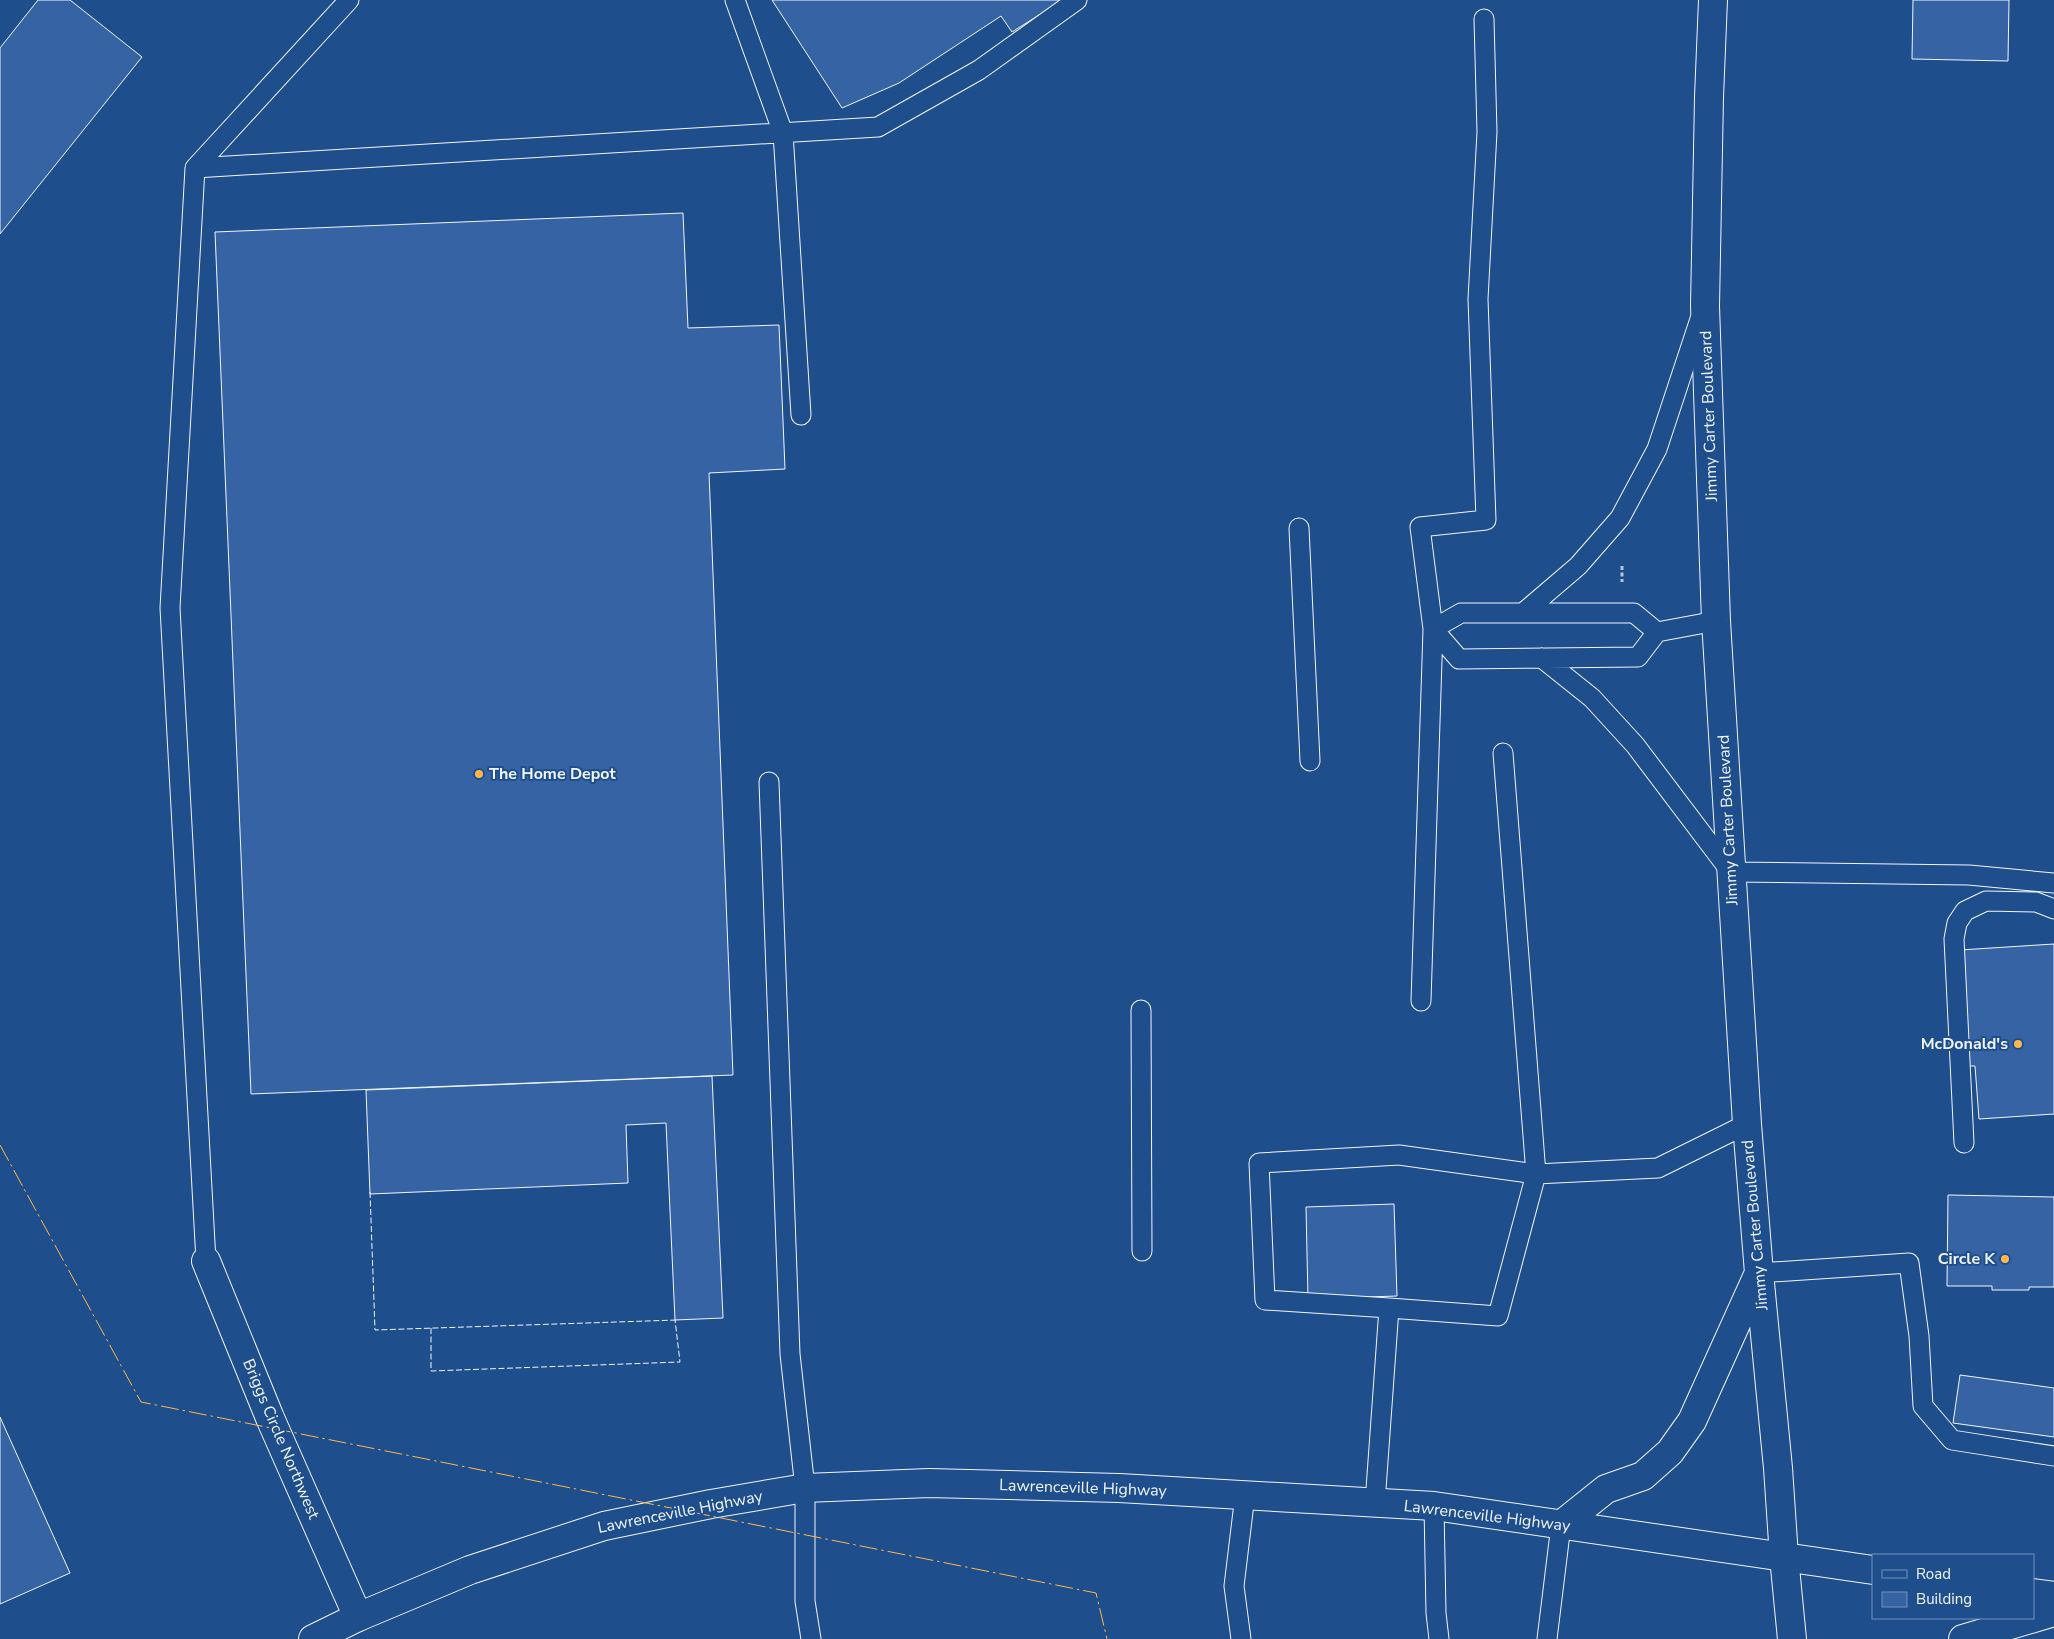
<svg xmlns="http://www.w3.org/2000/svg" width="2054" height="1639" font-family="'Nunito Sans',sans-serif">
	<rect width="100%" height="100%" fill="#1f4e8c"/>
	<!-- building -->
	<path fill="#3563a3" stroke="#f2f6ff" d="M 38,0 L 70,0 L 142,57 L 0,234 L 0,48 Z
		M 772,0 L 1063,0 L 1012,32 L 1001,16 L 899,83 L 842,108 Z
		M 1913,0 L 2009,0 L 2008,61 L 1912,59 Z
		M 683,213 L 688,328 L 779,325 L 785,469 L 709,473 L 733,1075 L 251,1094 L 215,232 Z
		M 2054,944 L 2054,1114 L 1979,1119 L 1975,1066 L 1968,1066 L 1960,950 Z
		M 712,1076 L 723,1318 L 675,1320 L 666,1123 L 626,1125 L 628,1183 L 370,1194 L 366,1090 Z
		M 1948,1195 L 2054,1197 L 2054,1287 L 2029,1287 L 2029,1290 L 1992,1290 L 1992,1286 L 1947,1286 Z
		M 1394,1204 L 1397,1296 L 1308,1299 L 1306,1207 Z
		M 1960,1375 L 2054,1388 L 2054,1437 L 1953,1423 Z
		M 0,1417 L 70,1573 L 0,1604 Z"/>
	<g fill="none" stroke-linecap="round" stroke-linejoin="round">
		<defs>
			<path id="lane" d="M 735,0 L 783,133 L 801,415
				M 195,168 L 878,127 L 979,70 L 1077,0
				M 1299,528 L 1310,761
				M 1523,613 L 1578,566 L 1620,518 L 1657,449 L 1700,319
				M 1657,632 L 1634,613 L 1461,613 L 1433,629 L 1459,659 L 1638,657 L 1657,632 L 1716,621
				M 1542,658 L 1592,698 L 1635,745 L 1731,872 L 1969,875 L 2054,883
				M 769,782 L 790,1354 L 805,1488 L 805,1601 L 811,1639
				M 1421,1001 L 1433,629 L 1420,527 L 1486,520 L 1478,299 L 1487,132 L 1484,19
				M 1141,1010 L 1142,1251
				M 1964,1143 L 1954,939 L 1957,923 L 1965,911 L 1986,901 L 2036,902 L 2054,909
				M 206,1261 L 170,608 L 195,168 L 349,0
				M 1759,1273 L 1909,1263 L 1919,1336 L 1923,1406 L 1952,1440 L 2054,1456
				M 1389,1308 L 1498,1316 L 1536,1174 L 1503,753
				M 1375,1503 L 1389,1308 L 1265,1300 L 1259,1163 L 1399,1155 L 1536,1174 L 1658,1168 L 1747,1124
				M 1434,1506 L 1436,1613 L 1439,1639
				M 1241,1639 L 1234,1586 L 1245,1495
				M 1547,1639 L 1561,1525"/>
			<path id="street" d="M 206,1261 L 270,1418 L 358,1617"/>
			<path id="primary" d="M 1713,0 L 1709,97 L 1705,306 L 1716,621 L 1747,1124 L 1759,1273 L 1778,1468 L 1784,1557 L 1792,1639
				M 1561,1525 L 1606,1489 L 1643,1476 L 1670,1452 L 1692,1421 L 1758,1275
				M 2033,1593 L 2054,1596
				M 313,1639 L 358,1617 L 470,1570 L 604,1526 L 711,1504 L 805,1488 L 929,1483 L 1119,1488 L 1434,1506 L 1873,1570
				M 1963,1639 L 2054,1612"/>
		</defs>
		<!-- lane casing -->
		<use href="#lane" stroke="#f2f6ff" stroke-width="21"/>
		<!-- street casing -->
		<use href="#street" stroke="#f2f6ff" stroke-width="30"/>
		<!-- primary casing -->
		<use href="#primary" stroke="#f2f6ff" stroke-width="30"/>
		<!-- path -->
		<path stroke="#b3c4dc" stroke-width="3" stroke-dasharray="4 2.5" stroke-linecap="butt" d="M 1622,566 L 1622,582"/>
		<!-- lane -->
		<use href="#lane" stroke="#1f4e8c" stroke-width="19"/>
		<!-- street -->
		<use href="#street" stroke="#1f4e8c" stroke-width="28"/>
		<!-- primary -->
		<use href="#primary" stroke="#1f4e8c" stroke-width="28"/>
		<!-- fence -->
		<path stroke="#f2f6ff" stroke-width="1" stroke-dasharray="6 2.5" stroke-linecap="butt" d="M 370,1192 L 375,1330 L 677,1320
			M 431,1328 L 431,1371 L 680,1362 L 675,1320"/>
		<!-- power -->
		<path stroke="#ffb74d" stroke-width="1" stroke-dasharray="18 4 2.5 4" stroke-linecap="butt" d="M 0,1145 L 141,1402 L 1096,1593 L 1107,1639"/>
	</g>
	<!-- markers -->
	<g fill="#ffb74d" stroke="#1f4e8c" stroke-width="2">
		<circle cx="479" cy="774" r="5"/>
		<circle cx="2018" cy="1044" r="5"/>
		<circle cx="2005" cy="1259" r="5"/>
	</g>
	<g text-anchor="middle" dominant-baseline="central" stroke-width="4" stroke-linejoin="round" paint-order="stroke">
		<!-- street labels -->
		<g font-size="16" fill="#f2f6ff" stroke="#1f4e8c">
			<text transform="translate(1709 416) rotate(-92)">Jimmy Carter Boulevard</text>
			<text transform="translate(1728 820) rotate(-93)">Jimmy Carter Boulevard</text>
			<text transform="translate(1755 1225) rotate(-95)">Jimmy Carter Boulevard</text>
			<text transform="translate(281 1439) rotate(67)">Briggs Circle Northwest</text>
			<text transform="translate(1083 1488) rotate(2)">Lawrenceville Highway</text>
			<text transform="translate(680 1512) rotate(-11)">Lawrenceville Highway</text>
			<text transform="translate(1487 1516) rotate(7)">Lawrenceville Highway</text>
		</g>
		<!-- poi labels -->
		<g font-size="16" font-weight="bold" fill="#f2f6ff" stroke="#1f4e8c" text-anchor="end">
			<text x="489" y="774" text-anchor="start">The Home Depot</text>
			<text x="2008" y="1044">McDonald's</text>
			<text x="1995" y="1259">Circle K</text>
		</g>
	</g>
	<!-- legend -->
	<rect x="1872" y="1554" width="162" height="65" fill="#1f4e8c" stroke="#7391ba"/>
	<rect x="1882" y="1570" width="25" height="8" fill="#1f4e8c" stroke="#7391ba"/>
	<text x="1916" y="1579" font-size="15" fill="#f2f6ff">Road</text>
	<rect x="1882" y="1592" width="25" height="15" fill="#3563a3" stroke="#7391ba"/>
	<text x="1916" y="1604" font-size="15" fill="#f2f6ff">Building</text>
</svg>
